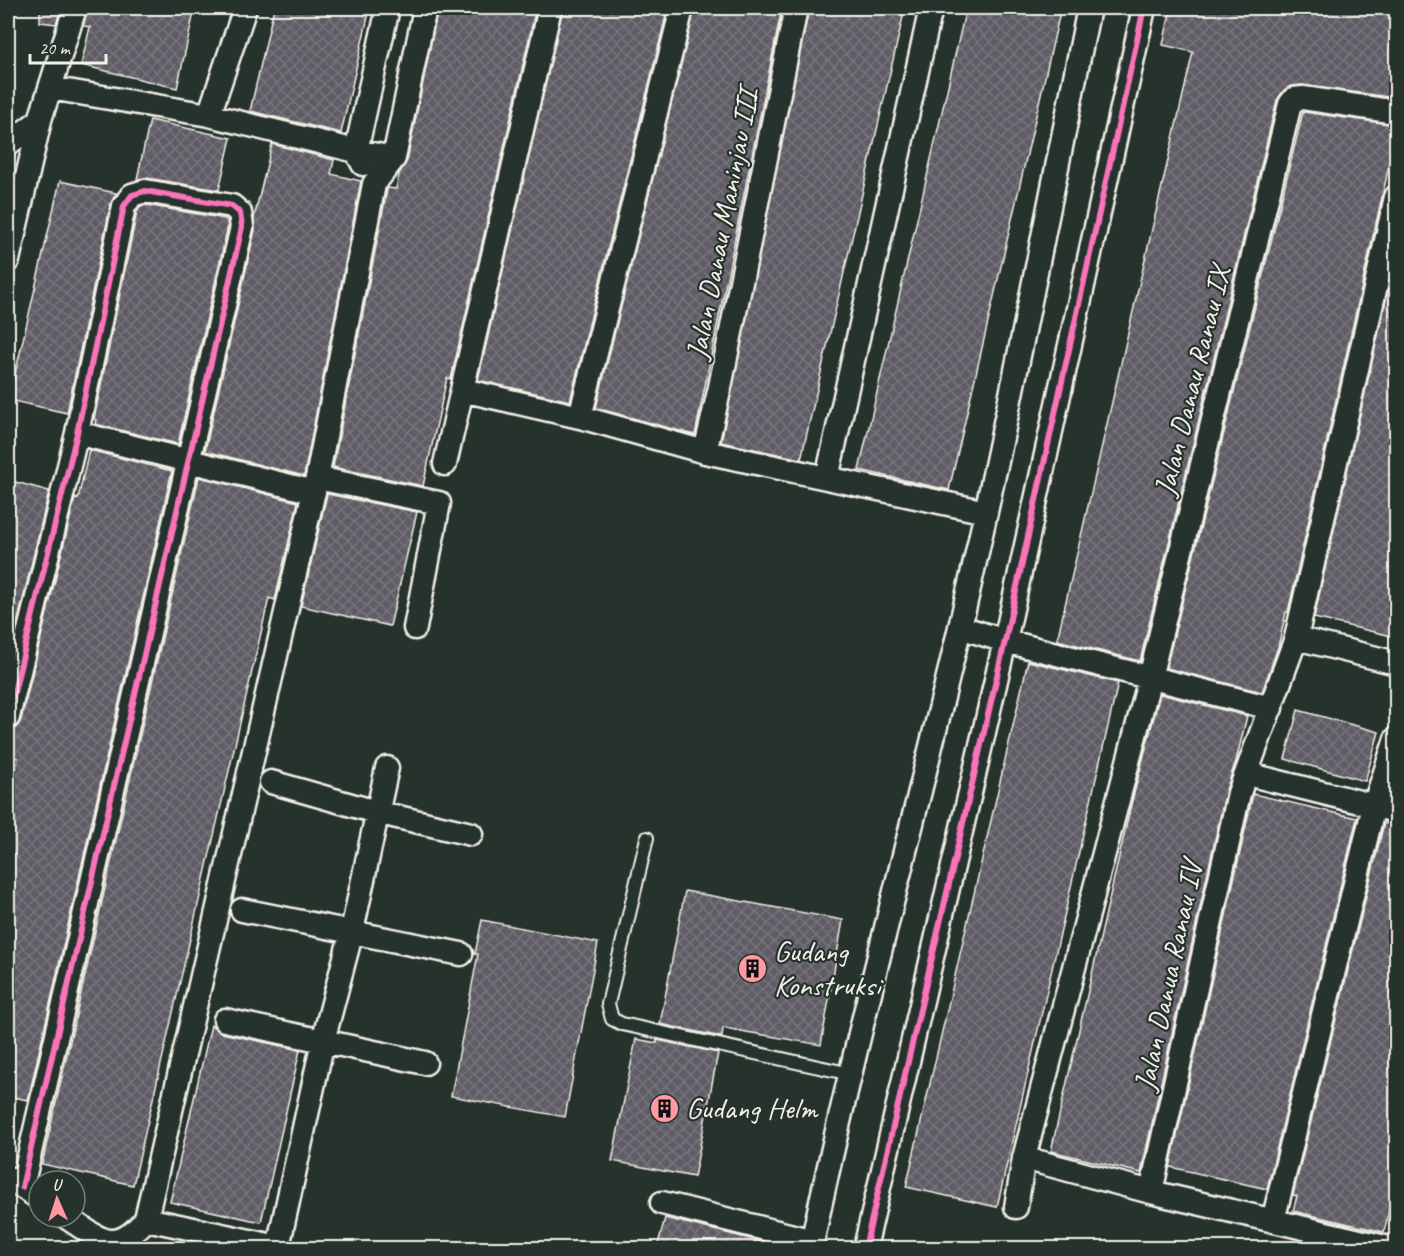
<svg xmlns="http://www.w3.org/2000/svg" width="1404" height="1256" font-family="Caveat,sans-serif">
	<defs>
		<pattern id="building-cross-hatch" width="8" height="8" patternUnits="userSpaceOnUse" patternTransform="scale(1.5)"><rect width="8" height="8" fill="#605c66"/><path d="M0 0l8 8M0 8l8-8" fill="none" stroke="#77747c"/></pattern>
	</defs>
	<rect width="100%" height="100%" fill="#26332d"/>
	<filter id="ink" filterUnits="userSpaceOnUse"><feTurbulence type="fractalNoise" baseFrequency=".0167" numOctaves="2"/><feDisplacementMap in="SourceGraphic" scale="12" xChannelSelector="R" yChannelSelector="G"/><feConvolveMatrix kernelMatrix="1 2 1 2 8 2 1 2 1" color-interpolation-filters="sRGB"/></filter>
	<g filter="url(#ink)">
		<!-- building -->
		<path fill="url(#building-cross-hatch)" stroke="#f4f1e8" stroke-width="1.5" d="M 40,8 L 61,8 L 56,24 L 40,22 Z
			M 88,8 L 195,8 L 177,88 L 81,65 L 90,27 L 83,26 Z
			M 274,8 L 370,8 L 341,133 L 250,111 Z
			M 438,8 L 536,8 L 451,379 L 447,378 L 423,486 L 333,467 L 387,190 L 388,188 L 396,189 L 399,174 L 407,161 Z
			M 563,8 L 668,8 L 570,401 L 478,380 Z
			M 695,8 L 782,8 L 695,435 L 596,408 Z
			M 809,8 L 905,8 L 801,459 L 721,442 Z
			M 966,8 L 1061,8 L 949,490 L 859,470 Z
			M 1171,8 L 1396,8 L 1396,98 L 1302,85 L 1292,86 L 1284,90 L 1277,100 L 1140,661 L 1057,640 L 1193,52 L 1163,45 Z
			M 1303,112 L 1396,125 L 1396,135 L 1288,612 L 1286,612 L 1278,647 L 1262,692 L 1166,668 Z
			M 150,120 L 231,138 L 219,190 L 147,178 L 137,179 Z
			M 272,144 L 334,160 L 331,174 L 361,181 L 304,476 L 205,451 L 255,230 L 254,218 Z
			M 60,181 L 116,193 L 111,203 L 67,413 L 9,400 Z
			M 146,205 L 226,219 L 228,226 L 178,444 L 95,424 L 96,420 L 94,419 L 137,212 L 140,207 Z
			M 1396,256 L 1396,637 L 1314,618 Z
			M 89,450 L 172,471 L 28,1100 L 8,1096 L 8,803 L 18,758 L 8,757 L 8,730 L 17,727 L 21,720 L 75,498 L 78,499 Z
			M 199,477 L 298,502 L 275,600 L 269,598 L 133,1185 L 42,1164 Z
			M 8,480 L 49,491 L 8,662 Z
			M 327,494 L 417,512 L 390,626 L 301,606 Z
			M 1028,661 L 1118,683 L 997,1207 L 906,1187 Z
			M 1160,694 L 1247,716 L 1236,761 L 1226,790 L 1141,1173 L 1051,1151 L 1131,805 Z
			M 1298,710 L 1379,732 L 1365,781 L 1285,759 Z
			M 1253,794 L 1357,818 L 1267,1189 L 1170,1167 Z
			M 1384,823 L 1396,826 L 1396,1180 L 1384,1232 L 1293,1211 L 1297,1196 L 1293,1195 Z
			M 685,891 L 843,920 L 821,1045 L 723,1028 L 722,1037 L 660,1024 Z
			M 482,920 L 598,943 L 565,1117 L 451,1096 L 478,954 L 475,954 Z
			M 211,1025 L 222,1033 L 300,1050 L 261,1222 L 170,1202 Z
			M 636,1039 L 657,1043 L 657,1040 L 718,1053 L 694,1177 L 612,1161 Z
			M 665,1218 L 767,1243 L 766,1248 L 657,1248 Z"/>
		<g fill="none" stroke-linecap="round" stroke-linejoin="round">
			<defs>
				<path id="lane" d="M 647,838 L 608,1004 L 612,1019 L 622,1024 L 851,1074"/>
				<path id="street" d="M 50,88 L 209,115 L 356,151 L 394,158
					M 209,115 L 245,8
					M 8,144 L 40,120
					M 363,164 L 356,151 L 388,8
					M 8,260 L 40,120 L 75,8
					M 462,390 L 580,417 L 705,452 L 986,512
					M 580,417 L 682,8
					M 77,433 L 314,492
					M 705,452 L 720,387 L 796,8
					M 445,464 L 550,8
					M 317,478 L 439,503 L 415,628
					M 827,478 L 931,8
					M 960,627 L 1005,641 L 1271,708
					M 1296,638 L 1396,663
					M 8,717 L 77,433 L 124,206 L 132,195 L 145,191 L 232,206 L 240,213 L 242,227 L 22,1187
					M 1247,774 L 1396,811
					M 271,782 L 376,812 L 471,834
					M 242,910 L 461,954
					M 225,1020 L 323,1041 L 352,931 L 387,768
					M 1024,1158 L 1151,1192 L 1389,1248
					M 8,1178 L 39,1198
					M 1151,1192 L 1239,793 L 1296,638 L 1396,197
					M 662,1203 L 813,1241
					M 1016,1207 L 1024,1158 L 1150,678 L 1290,104 L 1294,99 L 1303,98 L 1396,112
					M 66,1217 C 101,1240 115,1256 146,1219 L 317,478 L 374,184 L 394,158 L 425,8
					M 146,1219 L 283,1248
					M 1273,1221 L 1374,806 L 1396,739
					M 278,1247 L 323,1041 L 425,1063
					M 811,1248 C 855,1040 911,834 960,627 C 1008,422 1047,214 1089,8
					M 865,1248 L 1005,641 L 1144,8"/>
			</defs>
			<!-- lane casing -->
			<use href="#lane" stroke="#f4f1e8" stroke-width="16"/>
			<!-- street casing -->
			<use href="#street" stroke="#f4f1e8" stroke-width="27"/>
			<!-- lane -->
			<use href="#lane" stroke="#26332d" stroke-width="12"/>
			<!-- street -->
			<use href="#street" stroke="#26332d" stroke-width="22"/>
			<defs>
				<path id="cycleway" d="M 8,717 L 77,433 L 124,206 L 132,195 L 145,191 L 232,206 L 240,213 L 242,227 L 22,1187
					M 865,1248 L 1005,641 L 1144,8"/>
			</defs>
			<!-- cycleway casing -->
			<use href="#cycleway" stroke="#26332d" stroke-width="10"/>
			<!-- cycleway -->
			<use href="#cycleway" stroke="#fb73b8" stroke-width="6"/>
		</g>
	</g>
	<!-- icons -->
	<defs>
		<symbol id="building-disc" viewBox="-11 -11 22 22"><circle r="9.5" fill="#ff9aa2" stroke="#26332d"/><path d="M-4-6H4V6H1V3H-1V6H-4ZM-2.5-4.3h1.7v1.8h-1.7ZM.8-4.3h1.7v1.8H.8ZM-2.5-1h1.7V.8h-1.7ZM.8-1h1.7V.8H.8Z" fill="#111"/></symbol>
	</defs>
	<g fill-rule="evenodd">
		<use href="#building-disc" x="736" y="952" width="33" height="33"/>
		<use href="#building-disc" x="648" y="1092" width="33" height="33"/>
	</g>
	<g text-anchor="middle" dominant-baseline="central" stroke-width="4.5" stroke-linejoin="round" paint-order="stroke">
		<!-- street labels -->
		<g font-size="30" fill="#f4f1e8" stroke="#26332d">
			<text transform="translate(722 224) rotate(-79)">Jalan Danau Maninjau III</text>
			<text transform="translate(1192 381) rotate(-76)">Jalan Danau Ranau IX</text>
			<text transform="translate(1168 976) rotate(-78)">Jalan Danua Ranau IV</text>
		</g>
		<!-- poi labels -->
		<g font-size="30" fill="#f4f1e8" stroke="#26332d" text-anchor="start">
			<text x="774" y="951">Gudang<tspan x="774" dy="34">Konstruksi</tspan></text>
			<text x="686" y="1108">Gudang Helm</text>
		</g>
	</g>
	<!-- margin -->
	<rect width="1404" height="1256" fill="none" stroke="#26332d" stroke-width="30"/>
	<rect x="15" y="15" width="1374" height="1226" fill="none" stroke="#f4f1e8" stroke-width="2" filter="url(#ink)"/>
	<!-- north arrow -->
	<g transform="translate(57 1199) rotate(357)"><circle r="28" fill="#26332d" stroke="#787f78" stroke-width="1.5"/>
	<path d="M0-4.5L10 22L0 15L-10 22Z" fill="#ff9aa2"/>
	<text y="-9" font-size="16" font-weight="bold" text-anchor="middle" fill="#f4f1e8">U</text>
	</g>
	<!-- scale -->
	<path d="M30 54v9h76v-9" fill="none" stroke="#f4f1e8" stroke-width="3"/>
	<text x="39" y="54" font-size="18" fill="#f4f1e8" stroke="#26332d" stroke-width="4.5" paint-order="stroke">20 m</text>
</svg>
